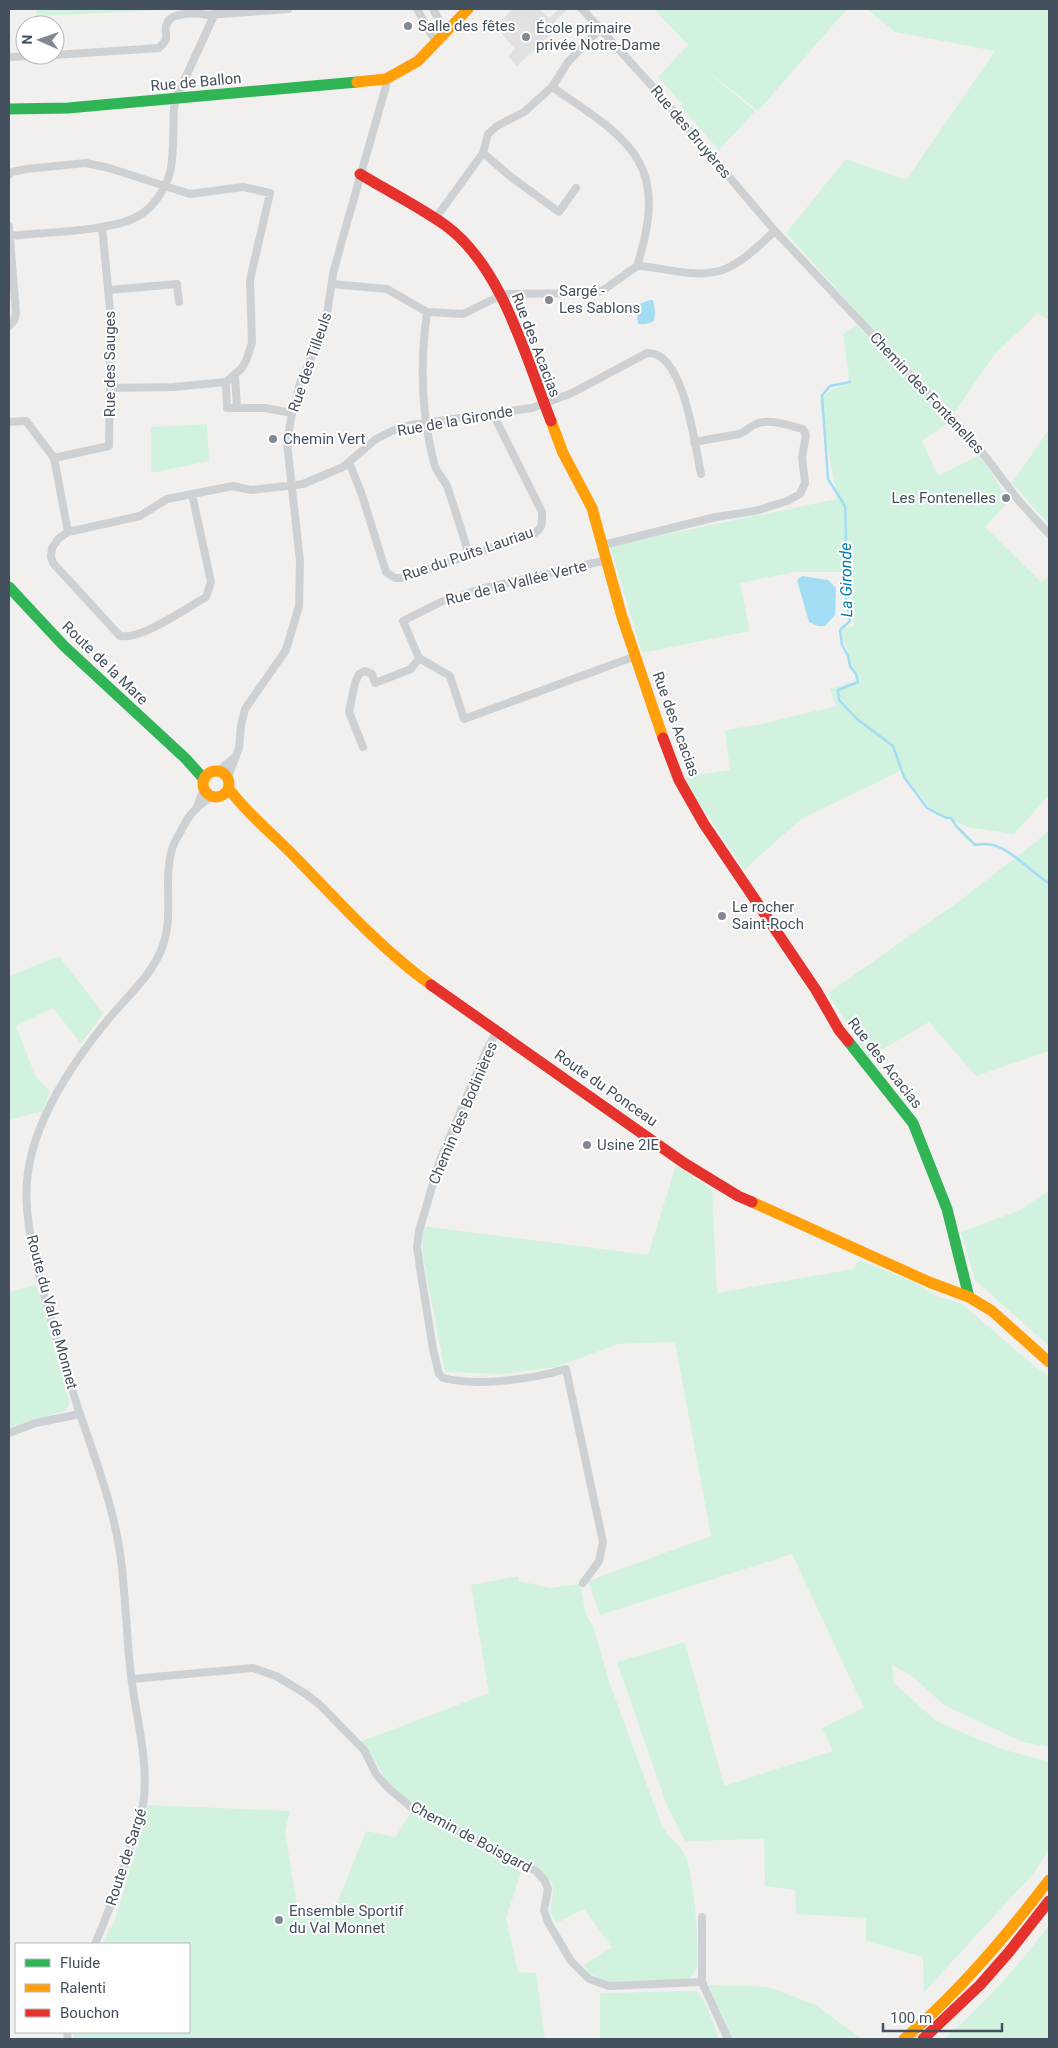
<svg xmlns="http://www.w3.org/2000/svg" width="1058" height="2048" font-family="Roboto,sans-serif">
	<rect width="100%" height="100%" fill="#f1f0ef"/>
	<!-- education -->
	<path fill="#e2e1e2" d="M 513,9 L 540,9 L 549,18 L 559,9 L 568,9 L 555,21 L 548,37 L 517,66 L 508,56 L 515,49 L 495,26 Z"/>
	<!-- green -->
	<path fill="#d2f2e0" d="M 37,9 L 184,9 L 40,16 L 36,16 Z
		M 654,9 L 847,9 L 758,111 L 697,63 L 755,111 L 719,150 L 680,106 L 682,104 L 658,77 L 688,45 Z
		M 867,9 L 1049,9 L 1049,320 L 1038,313 L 994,355 L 954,413 L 865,321 L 786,233 L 846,159 L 906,180 L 995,51 L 895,32 Z
		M 857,325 L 951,421 L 922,441 L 938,476 L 980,455 L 1009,501 L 985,527 L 1041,582 L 1049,576 L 1049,795 L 1014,834 L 967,827 L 933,811 L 900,771 L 801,819 L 744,870 L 696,798 L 684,777 L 730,770 L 725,730 L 757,725 L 836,706 L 830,689 L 856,681 L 841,630 L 854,626 L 850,572 L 795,572 L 740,583 L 750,631 L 642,653 L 610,546 L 837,499 L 821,410 L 820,398 L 833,389 L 846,384 L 849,378 L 843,334 Z
		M 207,424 L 209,461 L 151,473 L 151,427 Z
		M 1049,429 L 1049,525 L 1012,483 Z
		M 1049,830 L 1049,1051 L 976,1076 L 929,1022 L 868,1058 L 828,993 L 958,902 L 1038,840 Z
		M 59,956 L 103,1013 L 81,1044 L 53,1008 L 16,1026 L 35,1075 L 50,1092 L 43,1111 L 9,1120 L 9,976 Z
		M 676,1165 L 712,1190 L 717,1293 L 853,1269 L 859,1260 L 914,1282 L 936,1296 L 962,1304 L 1034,1366 L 1049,1376 L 1049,1747 L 1023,1742 L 944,1705 L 912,1676 L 892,1665 L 894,1683 L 936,1721 L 1001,1749 L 1049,1762 L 1049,1850 L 1033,1874 L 924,1992 L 923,1957 L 866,1941 L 866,1918 L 796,1914 L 795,1890 L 765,1886 L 764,1839 L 685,1841 L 667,1806 L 617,1662 L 685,1642 L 724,1786 L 833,1751 L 822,1728 L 864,1708 L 792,1554 L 600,1615 L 588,1581 L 711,1536 L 675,1342 L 618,1344 L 556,1367 L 502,1374 L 445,1372 L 422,1252 L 423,1226 L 648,1255 Z
		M 1049,1190 L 1049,1346 L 975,1280 L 961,1232 L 1020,1210 Z
		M 36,1285 L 70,1403 L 65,1411 L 9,1428 L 9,1292 Z
		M 519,1576 L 519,1581 L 551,1588 L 580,1584 L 586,1615 L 593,1626 L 610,1684 L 661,1823 C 667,1838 677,1841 684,1853 C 693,1868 700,1948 697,1967 C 696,1971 692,1976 689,1979 L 606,1982 L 589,1973 L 584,1965 L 612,1947 L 584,1909 L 557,1923 L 550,1912 C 554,1886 558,1884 536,1868 L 413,1804 L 388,1783 L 369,1752 L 360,1742 L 489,1693 L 471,1585 Z
		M 147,1805 L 290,1811 L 285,1832 L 297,1906 L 301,1919 L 332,1916 L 366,1831 L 395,1837 L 411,1813 L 521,1872 L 506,1918 L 518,1972 L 536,1973 L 545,2039 L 73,2039 L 73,2032 L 189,2032 L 189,1944 L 102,1944 L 114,1922 L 144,1824 Z
		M 1049,1925 L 1049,2039 L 944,2039 C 983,2005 1018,1967 1049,1925 Z
		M 709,1985 L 768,1987 L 816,2005 L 862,2039 L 731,2039 Z
		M 696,1991 L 706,2004 L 719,2039 L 600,2039 L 600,1993 Z"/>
	<!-- water -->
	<path fill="#a3ddf3" d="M 650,300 L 653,300 L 655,312 L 654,321 L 646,324 L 638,324 L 636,305 Z
		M 802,576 L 828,580 L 836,588 L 835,615 L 825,626 L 818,626 L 809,622 L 797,580 Z"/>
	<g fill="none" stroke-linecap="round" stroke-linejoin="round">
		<!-- stream -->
		<path stroke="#a3ddf3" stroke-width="2.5" d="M 850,382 L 830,386 L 822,395 L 828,479 L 845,506 L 846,533 L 843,583 L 850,621 L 840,630 L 842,645 L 848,656 L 850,666 L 856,674 L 858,682 L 838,690 L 839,700 L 857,719 L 893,746 L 904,777 L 927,808 L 946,818 L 951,818 L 956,826 L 975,845 C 1005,838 1025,869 1049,883"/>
		<!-- street -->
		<path stroke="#ced1d4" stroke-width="8" d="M 417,9 L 436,42
			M 433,9 L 446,33
			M 582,9 L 652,86 L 775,231 L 967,435 L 985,456 L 1019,501 L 1049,534
			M 55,55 L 159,48 C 161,46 165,42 166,39 C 167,33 164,28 167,23 C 173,11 198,13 208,15 L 288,9
			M 12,57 L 50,55
			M 552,87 C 632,141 670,163 637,266
			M 483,153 L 511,177 L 559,212 L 576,188
			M 9,175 L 12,172 L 26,169 L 86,163 L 109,168 L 190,194 L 243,187 L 270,193 L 250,280 L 252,343 L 246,361 L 241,369 L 226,382 L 174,387 L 111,388
			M 435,219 L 483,153 L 488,134 L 497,126 L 524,112 L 552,87 L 568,62 L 601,28
			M 9,226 L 16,313 L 14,321 L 9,326
			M 9,236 C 43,232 113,232 140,215 C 155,206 168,185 171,168 C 174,148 173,127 174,107 L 176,98 L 217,9
			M 332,284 L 387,289 L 427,312 L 463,314 L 502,295 L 510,294 L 586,293 L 602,291 L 637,266 C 662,267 690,277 715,272 C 738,268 759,245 775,231
			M 109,290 L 177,284 L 179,302
			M 427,312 C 420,362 421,413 434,463 C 436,472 443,478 447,486 C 455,509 462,532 469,555
			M 235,375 L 237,408
			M 226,382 L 227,408 L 265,408 L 292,413
			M 9,422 L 26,421 L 54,458 L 68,532
			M 54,458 L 109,446 L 111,319 L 102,227
			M 349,462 L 362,495 L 386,572 L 395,578 L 402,578 L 535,533 C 543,528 542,522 542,512 L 493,414
			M 192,494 L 211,582 L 206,597 C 186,608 142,640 120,636 L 53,563 L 51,557 L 52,548 L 58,539 L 68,532 L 140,516 L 167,499 L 233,486 L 251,490 L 303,484 L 343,467 L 376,439 L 396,429 L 410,425 L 532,408 L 572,393 L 647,353 C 684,350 695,447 701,474
			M 603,545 L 716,517 L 755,511 L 787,501 L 800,494 L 805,483 L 802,457 L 806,435 L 803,429 C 790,426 769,418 756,424 C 750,426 746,432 739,434 L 694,442
			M 607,560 L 481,589 L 443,601 L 403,621 L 419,658 L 450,676 L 464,719 L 636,656
			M 363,747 L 349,712 L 355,683 L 359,674 L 365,671 L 372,674 L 375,683 L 411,669 L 419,658
			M 218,771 L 235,757
			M 228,777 L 239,748 L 241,725 L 245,709 L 286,650 L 299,606 L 300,561 L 287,443 L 292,413 L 301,380 L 325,328 L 333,274 L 343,237 L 386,86 L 386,79
			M 197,806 L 204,789
			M 497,1031 L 486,1051 L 440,1160 L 419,1231 L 417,1247 L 420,1268 L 433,1349 L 439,1374 L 443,1378 C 477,1387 533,1379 566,1369 L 603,1542 L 599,1561 L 583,1583
			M 9,1433 L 36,1423 L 80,1414
			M 132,1679 L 253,1668 L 276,1676 L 306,1694 L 320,1705 L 364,1750 L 376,1774 L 388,1788 L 411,1807 L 536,1871 L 545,1881 L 548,1889 L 544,1910 L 548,1922 L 571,1961 L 589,1979 L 609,1986 L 702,1982
			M 702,1917 L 702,1982 L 728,2039
			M 95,1944 C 108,1914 119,1883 129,1852 C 134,1834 142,1817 144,1798 C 148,1757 136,1717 131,1676 C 126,1635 126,1594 120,1553 C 113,1505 95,1458 79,1411 C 67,1374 56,1337 45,1299 C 35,1258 22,1214 28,1172 C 36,1116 76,1058 111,1016 C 129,995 149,977 160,953 C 176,917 162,884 172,849 C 173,844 177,838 180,833 C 188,816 195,807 211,797
			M 67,2032 L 68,2039"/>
		<!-- fast -->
		<path stroke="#30b455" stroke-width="11" d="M 9,109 L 68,108 L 357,82
			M 9,587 L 64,646 L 185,758 L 204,779
			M 848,1041 L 913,1123 L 947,1209 L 969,1297"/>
		<!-- slow -->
		<path stroke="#ff9f0a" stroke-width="11" d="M 357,82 L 386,79 L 418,61 L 468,9
			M 551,421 L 563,453 L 592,508 L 622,617 L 663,738
			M203 784a13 13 0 1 1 26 0a13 13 0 1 1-26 0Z
			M 229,789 C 248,815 273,834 295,857 C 338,901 381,949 431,985
			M 752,1202 L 929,1282 L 969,1297 L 992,1311 L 1049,1362
			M 904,2039 C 959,1992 1005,1938 1049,1880"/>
		<!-- jam -->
		<path stroke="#e5322d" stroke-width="11" d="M 360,174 C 388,191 418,206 445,225 C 502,266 526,358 551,421
			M 663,738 L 679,780 L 704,824 L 816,990 L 839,1030 L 848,1041
			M 431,985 L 684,1163 L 738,1196 L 752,1202
			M 923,2039 L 980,1985 L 1009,1952 L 1049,1901"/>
	</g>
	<!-- markers -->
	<g fill="#818891" stroke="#fff" stroke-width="2">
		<circle cx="408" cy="26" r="5"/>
		<circle cx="526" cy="37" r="5"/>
		<circle cx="549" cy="300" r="5"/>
		<circle cx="273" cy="439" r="5"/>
		<circle cx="1006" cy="498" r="5"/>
		<circle cx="722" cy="916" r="5"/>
		<circle cx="587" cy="1145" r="5"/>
		<circle cx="279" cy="1920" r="5"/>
	</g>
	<g text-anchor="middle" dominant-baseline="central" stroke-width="4" stroke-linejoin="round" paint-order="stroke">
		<!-- poi labels -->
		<g font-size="15" fill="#45505e" stroke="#fff" text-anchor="start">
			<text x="418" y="26">Salle des fêtes</text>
			<text x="536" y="28">École primaire<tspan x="536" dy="17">privée Notre-Dame</tspan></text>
			<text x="559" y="291">Sargé -<tspan x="559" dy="17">Les Sablons</tspan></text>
			<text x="283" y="439">Chemin Vert</text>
			<text x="996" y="498" text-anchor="end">Les Fontenelles</text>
			<text x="732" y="907">Le rocher<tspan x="732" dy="17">Saint-Roch</tspan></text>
			<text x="597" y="1145">Usine 2IE</text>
			<text x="289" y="1911">Ensemble Sportif<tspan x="289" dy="17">du Val Monnet</tspan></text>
		</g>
		<!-- street labels -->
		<g font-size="15" fill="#45505e" stroke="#fff">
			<text transform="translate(196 82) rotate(-5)">Rue de Ballon</text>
			<text transform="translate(691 132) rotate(50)">Rue des Bruyères</text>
			<text transform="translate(536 345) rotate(69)">Rue des Acacias</text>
			<text transform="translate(310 362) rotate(-71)">Rue des Tilleuls</text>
			<text transform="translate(110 364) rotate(-90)">Rue des Sauges</text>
			<text transform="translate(927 393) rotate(47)">Chemin des Fontenelles</text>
			<text transform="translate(455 421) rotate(-10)">Rue de la Gironde</text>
			<text transform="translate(468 554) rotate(-19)">Rue du Puits Lauriau</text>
			<text transform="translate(516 583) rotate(-14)">Rue de la Vallée Verte</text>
			<text transform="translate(105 663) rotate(44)">Route de la Mare</text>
			<text transform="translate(676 724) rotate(70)">Rue des Acacias</text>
			<text transform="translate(885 1063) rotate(52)">Rue des Acacias</text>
			<text transform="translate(606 1088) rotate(35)">Route du Ponceau</text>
			<text transform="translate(463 1113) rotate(-67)">Chemin des Bodinières</text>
			<text transform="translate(52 1312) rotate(75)">Route du Val de Monnet</text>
			<text transform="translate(471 1837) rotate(28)">Chemin de Boisgard</text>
			<text transform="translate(126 1857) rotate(-72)">Route de Sargé</text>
		</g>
		<!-- water labels -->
		<g font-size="16" font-style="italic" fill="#017dae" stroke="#fff">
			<text transform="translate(846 580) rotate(-91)">La Gironde</text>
		</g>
	</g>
	<!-- border -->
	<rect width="1058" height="2048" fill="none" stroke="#45505e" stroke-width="20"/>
	<!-- legend -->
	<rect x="15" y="1943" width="175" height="90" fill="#ffffff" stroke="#b5b9bf"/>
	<rect x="25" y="1959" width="25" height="8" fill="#30b455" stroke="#b5b9bf"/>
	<text x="60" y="1968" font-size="15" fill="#45505e">Fluide</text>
	<rect x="25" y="1984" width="25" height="8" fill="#ff9f0a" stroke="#b5b9bf"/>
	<text x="60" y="1993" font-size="15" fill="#45505e">Ralenti</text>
	<rect x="25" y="2009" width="25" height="8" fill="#e5322d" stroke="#b5b9bf"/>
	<text x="60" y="2018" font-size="15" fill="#45505e">Bouchon</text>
	<!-- north arrow -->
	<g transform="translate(40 40) rotate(272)"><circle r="24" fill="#ffffff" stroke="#b5b9bf"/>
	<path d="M0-4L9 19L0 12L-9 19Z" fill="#818891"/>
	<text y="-8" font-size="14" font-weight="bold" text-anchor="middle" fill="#45505e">N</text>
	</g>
	<!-- scale -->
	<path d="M883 2023v8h119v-8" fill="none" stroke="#45505e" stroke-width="2.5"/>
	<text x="890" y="2023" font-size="15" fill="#45505e" stroke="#ffffff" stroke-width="4" paint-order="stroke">100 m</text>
</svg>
